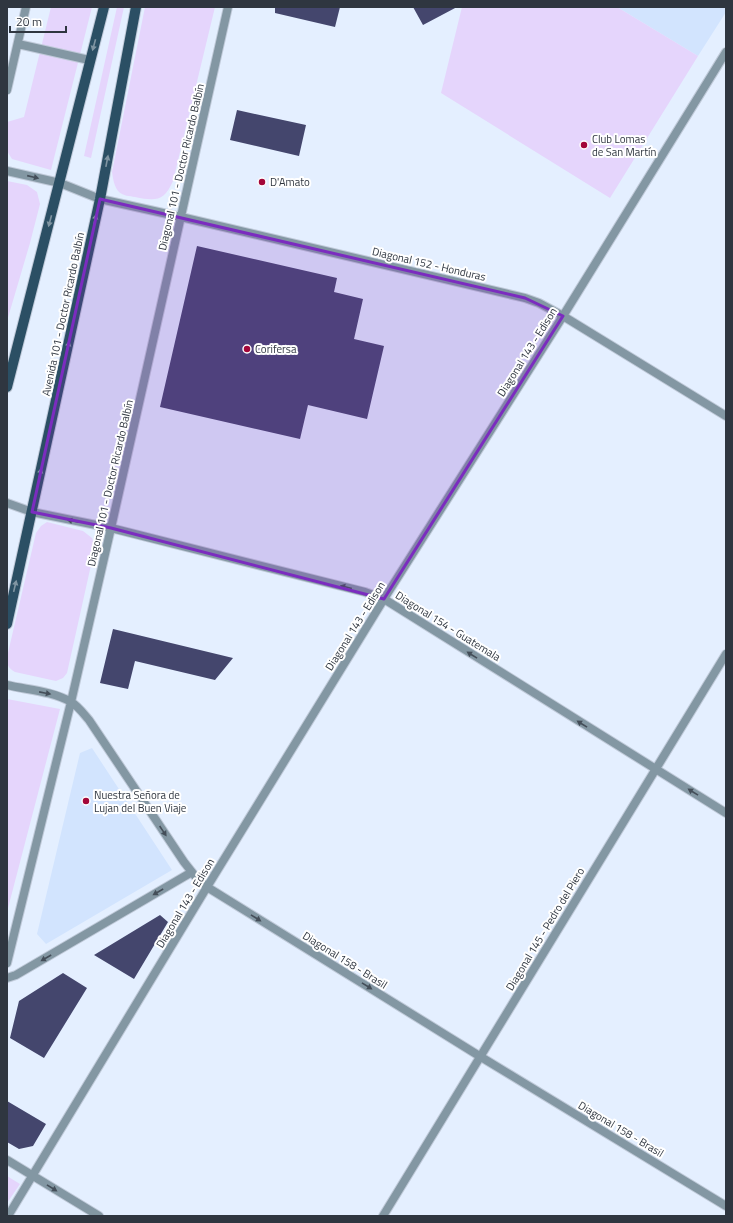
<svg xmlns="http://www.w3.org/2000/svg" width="733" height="1223" font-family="'Titillium Web',sans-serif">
	<rect width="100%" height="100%" fill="#e4efff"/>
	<!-- built -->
	<path fill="#d2e4fe" d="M 617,7 L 726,7 L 726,12 L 698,56 Z
		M 92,748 L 172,870 L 46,944 L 37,934 L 80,753 Z"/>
	<!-- green -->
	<path fill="#e5d5fc" d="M 51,7 L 92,7 L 51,170 L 12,159 L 7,151 L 7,122 L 24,117 Z
		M 117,7 L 124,7 L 91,158 L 84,156 Z
		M 145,7 L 215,7 L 173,181 C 164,202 155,201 135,197 C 130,196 123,196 119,192 C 114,187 113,178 112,172 Z
		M 462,7 L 617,7 L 698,56 L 610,198 L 441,93 Z
		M 7,181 L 27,185 L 37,192 L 40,204 L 30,243 L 7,321 Z
		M 47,522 L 83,531 L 92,538 L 95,547 L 67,673 L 63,678 L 56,681 L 15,672 C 8,668 7,665 7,657 L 36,533 L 41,526 Z
		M 7,699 L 60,709 L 7,912 Z
		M 7,1176 L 20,1184 L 7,1203 Z"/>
	<!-- building -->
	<path fill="#44466d" d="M 275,7 L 340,7 L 335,27 L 275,13 Z
		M 413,7 L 457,7 L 423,25 Z
		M 237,110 L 306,125 L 299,156 L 230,140 Z
		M 197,246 L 337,278 L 334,292 L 363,299 L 354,339 L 384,346 L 367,419 L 308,405 L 300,439 L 160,407 Z
		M 113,629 L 233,658 L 215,680 L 135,661 L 128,689 L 100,683 Z
		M 160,915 L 168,922 L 134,979 L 94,955 Z
		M 63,973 L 87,988 L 44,1058 L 10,1038 L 19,1001 Z
		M 7,1101 L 46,1124 L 33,1146 L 19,1149 L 7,1142 Z"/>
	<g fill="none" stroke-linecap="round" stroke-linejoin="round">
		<defs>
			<path id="street" d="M 18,44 L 89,60
				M 7,90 L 26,7
				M 7,171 L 60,183 L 100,199 L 181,217 L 525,298 L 539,303 L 563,316 L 726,416
				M 7,503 L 32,512 L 111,528 L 365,592 L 384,599 L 726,813
				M 7,685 C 28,690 52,691 71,702 C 78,706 83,713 89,720 L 184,862 L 195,876 L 207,887 L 481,1057 L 726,1206
				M 7,963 L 71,702 L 111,528 L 228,7
				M 7,978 L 16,975 L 192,872
				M 7,1160 L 99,1216
				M 8,1216 L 207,887 L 384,599 L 563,316 L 726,52
				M 383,1216 L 726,654"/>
			<path id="primary" d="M 7,387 L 104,7
				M 7,624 L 100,199 L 136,7"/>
		</defs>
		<!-- street casing -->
		<use href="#street" stroke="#c0cad9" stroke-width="10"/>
		<!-- primary casing -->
		<use href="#primary" stroke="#c0cad9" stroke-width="12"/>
		<!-- street -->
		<use href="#street" stroke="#8397a3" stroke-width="8"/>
		<!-- primary -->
		<use href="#primary" stroke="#2b4f64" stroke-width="10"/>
	</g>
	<!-- one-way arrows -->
	<defs><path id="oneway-solid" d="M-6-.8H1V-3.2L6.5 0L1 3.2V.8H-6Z"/></defs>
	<g fill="#8095a2">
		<use href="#oneway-solid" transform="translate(94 45) rotate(105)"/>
		<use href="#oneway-solid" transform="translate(107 161) rotate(-79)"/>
		<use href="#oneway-solid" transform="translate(95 220) rotate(-78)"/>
		<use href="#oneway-solid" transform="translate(50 221) rotate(105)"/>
		<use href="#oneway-solid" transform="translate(68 347) rotate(-78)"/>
		<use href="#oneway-solid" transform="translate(40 474) rotate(-78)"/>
		<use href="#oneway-solid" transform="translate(15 586) rotate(-77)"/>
	</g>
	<g fill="#444e59">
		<use href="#oneway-solid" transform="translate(33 177) rotate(13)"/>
		<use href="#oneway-solid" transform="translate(73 521) rotate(-168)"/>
		<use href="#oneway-solid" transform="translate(346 587) rotate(-166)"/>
		<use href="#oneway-solid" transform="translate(472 655) rotate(-148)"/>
		<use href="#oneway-solid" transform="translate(45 693) rotate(11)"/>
		<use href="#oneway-solid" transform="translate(582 724) rotate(-148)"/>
		<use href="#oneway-solid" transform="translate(693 792) rotate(-148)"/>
		<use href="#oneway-solid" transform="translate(163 831) rotate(56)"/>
		<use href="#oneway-solid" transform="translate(158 892) rotate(150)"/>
		<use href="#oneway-solid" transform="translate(256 918) rotate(32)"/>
		<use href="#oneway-solid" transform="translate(46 958) rotate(150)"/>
		<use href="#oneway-solid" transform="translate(367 986) rotate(32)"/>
		<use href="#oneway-solid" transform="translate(52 1188) rotate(32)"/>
	</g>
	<!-- marked area -->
	<path fill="#7b2cbf" fill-opacity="0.2" stroke="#7b2cbf" stroke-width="3" stroke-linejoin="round" d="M 100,199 L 525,298 L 563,316 L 384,599 L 111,528 L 32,512 Z"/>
	<!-- markers -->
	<g fill="#a30639" stroke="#fff" stroke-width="1.5">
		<circle cx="584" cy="145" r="4"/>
		<circle cx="262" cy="182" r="4"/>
		<circle cx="247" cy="349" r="4"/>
		<circle cx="86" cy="801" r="4"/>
	</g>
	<g text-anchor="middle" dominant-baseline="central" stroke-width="4" stroke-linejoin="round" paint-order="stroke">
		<!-- poi labels -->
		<g font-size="11" fill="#2f3640" stroke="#fff" text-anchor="start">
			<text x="592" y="139">Club Lomas<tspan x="592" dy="13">de San Martín</tspan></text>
			<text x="270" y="182">D'Amato</text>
			<text x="255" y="349">Corifersa</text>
			<text x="94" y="795">Nuestra Señora de<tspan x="94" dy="13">Lujan del Buen Viaje</tspan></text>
		</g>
		<!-- street labels -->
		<g font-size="11" fill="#2f3640" stroke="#fff">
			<text transform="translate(181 167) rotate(-77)">Diagonal 101 - Doctor Ricardo Balbín</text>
			<text transform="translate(429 264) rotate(13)">Diagonal 152 - Honduras</text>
			<text transform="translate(63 314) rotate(-78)">Avenida 101 - Doctor Ricardo Balbín</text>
			<text transform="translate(527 352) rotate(-58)">Diagonal 143 - Edison</text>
			<text transform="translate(110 483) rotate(-77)">Diagonal 101 - Doctor Ricardo Balbín</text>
			<text transform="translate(355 626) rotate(-58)">Diagonal 143 - Edison</text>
			<text transform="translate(448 626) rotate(32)">Diagonal 154 - Guatemala</text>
			<text transform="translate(185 903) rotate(-59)">Diagonal 143 - Edison</text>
			<text transform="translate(545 929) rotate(-59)">Diagonal 145 - Pedro del Piero</text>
			<text transform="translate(345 960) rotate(32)">Diagonal 158 - Brasil</text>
			<text transform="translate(621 1129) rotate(31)">Diagonal 158 - Brasil</text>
		</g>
	</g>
	<!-- border -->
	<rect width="733" height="1223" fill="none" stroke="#2f3640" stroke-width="16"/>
	<!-- scale -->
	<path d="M10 26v6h56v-6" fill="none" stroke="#2f3640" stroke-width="2"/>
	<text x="16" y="26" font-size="12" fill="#2f3640" stroke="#ffffff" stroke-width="3" paint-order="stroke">20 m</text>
</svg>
